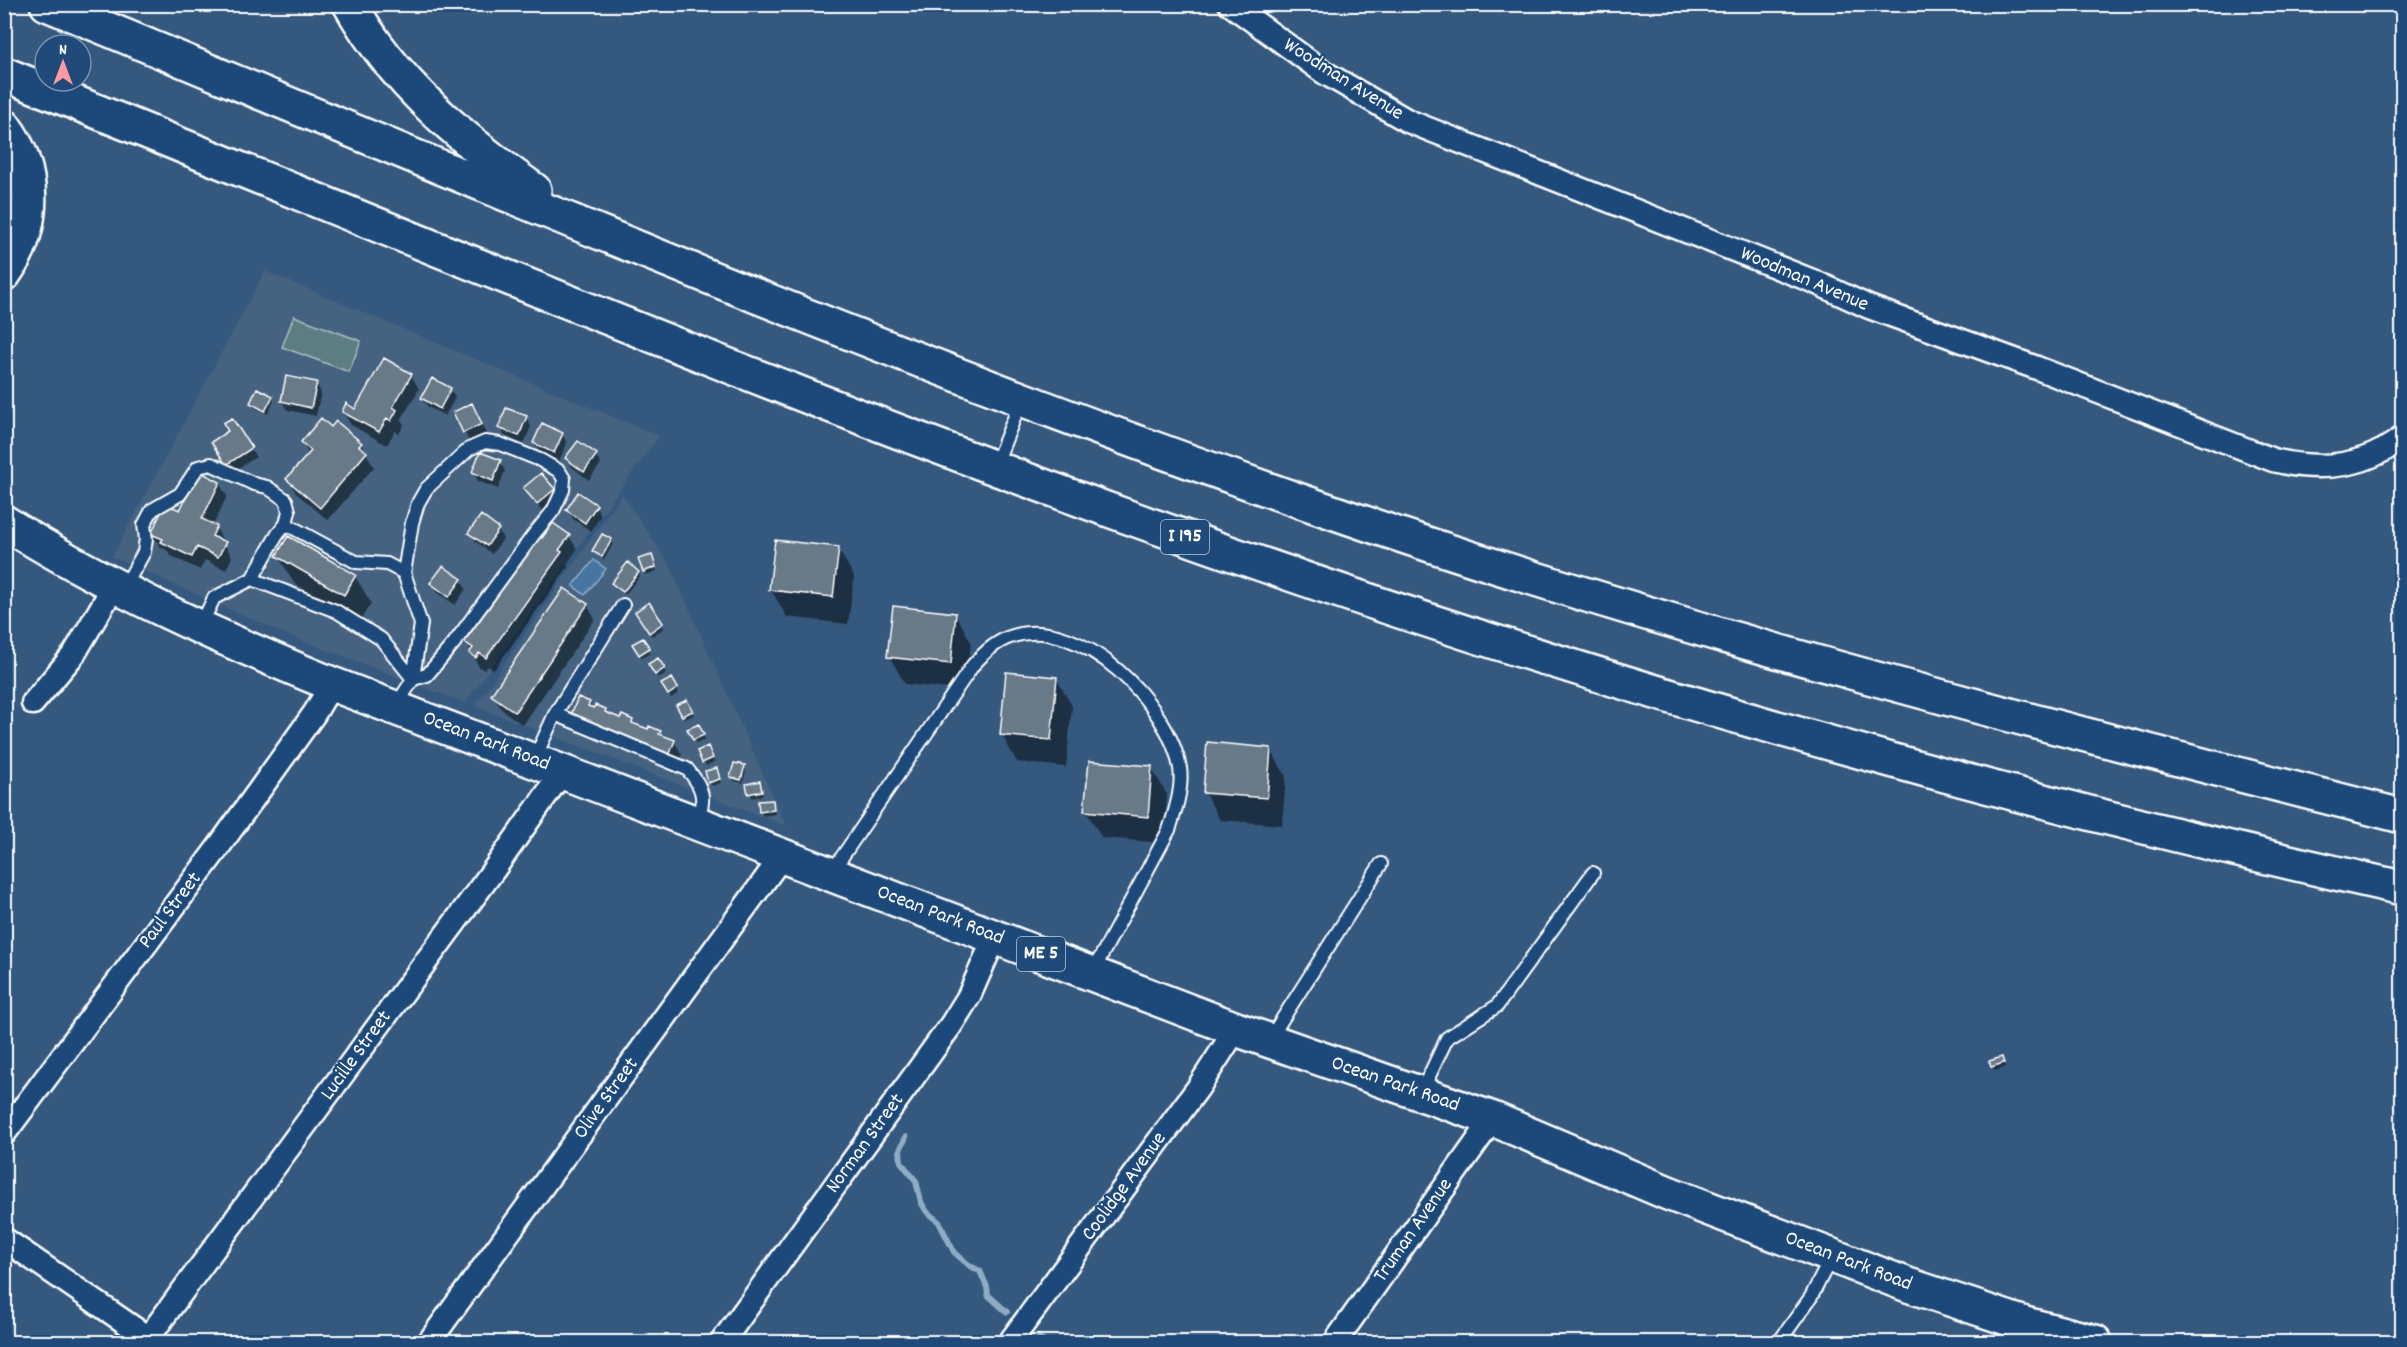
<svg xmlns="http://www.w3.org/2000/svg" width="2407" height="1347" font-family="Dekko,sans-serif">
	<rect width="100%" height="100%" fill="#35587e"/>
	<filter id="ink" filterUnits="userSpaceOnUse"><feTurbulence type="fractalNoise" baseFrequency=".0167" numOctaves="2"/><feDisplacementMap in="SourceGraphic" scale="12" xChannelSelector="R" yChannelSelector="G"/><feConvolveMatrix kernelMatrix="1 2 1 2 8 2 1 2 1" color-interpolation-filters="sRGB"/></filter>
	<g filter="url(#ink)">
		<!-- built -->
		<path fill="#446281" d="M 265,271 L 659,436 L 465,703 L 290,636 L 112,557 Z
			M 622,494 L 669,563 L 786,826 L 475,706 Z"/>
		<!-- green -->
		<path fill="#5c7e83" stroke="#aebec1" stroke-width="1.5" d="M 294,316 L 361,341 L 349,372 L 282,347 Z"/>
		<!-- water -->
		<path fill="#4474a0" stroke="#8facc6" stroke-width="1.5" d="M 594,560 L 606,569 L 585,595 L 573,586 Z"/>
		<!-- shadow -->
		<path fill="#0007" d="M 411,375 L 419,389 L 401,420 L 404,425 L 399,434 L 395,431 L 387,445 L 351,425 L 343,412 L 356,411 Z
			M 316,383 L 321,392 L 316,416 L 287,410 L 282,401 Z
			M 450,389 L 455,398 L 445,416 L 428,407 L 422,398 Z
			M 271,397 L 274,401 L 268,414 L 254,407 L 252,403 Z
			M 455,413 L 477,414 L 486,434 L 469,441 Z
			M 526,418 L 531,426 L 524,444 L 505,436 L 500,427 Z
			M 230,432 L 250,448 L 256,457 L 232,472 L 218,452 Z
			M 562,434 L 567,443 L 559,461 L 540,452 L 534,443 Z
			M 302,442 L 361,444 L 374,467 L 328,520 L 296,493 L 288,479 L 309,455 Z
			M 595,455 L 601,464 L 589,480 L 572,467 L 567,458 Z
			M 500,462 L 505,471 L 498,489 L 478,481 L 473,472 Z
			M 541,475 L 559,499 L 543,512 L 525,488 Z
			M 219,483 L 227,496 L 213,526 L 216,528 L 232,557 L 226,570 L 205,560 L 200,570 L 171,556 L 168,551 L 160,547 L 152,534 Z
			M 596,506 L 601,515 L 591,531 L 573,519 L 568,510 Z
			M 498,530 L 503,539 L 492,554 L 475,541 L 470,533 Z
			M 569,536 L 577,549 L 567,564 L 568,567 L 494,670 L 488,666 L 484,670 L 479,667 L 466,642 Z
			M 611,540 L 613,544 L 604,560 L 596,554 L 593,551 Z
			M 838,549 L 854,576 L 848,624 L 787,617 L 771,590 Z
			M 278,556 L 355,576 L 371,603 L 360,621 L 294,583 Z
			M 653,560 L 657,571 L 646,575 L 644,571 Z
			M 638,573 L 640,576 L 625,595 L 613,583 Z
			M 461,580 L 466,589 L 455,605 L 437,592 L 432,583 Z
			M 649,604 L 664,628 L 652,636 L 637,613 Z
			M 587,605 L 595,619 L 523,725 L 501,709 L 493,695 Z
			M 956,615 L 971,642 L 966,691 L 905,684 L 889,656 Z
			M 642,640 L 650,653 L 642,658 L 634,645 Z
			M 658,660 L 666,673 L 658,678 L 650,665 Z
			M 1056,678 L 1072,706 L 1066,767 L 1017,762 L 1002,735 Z
			M 671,680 L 679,693 L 671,698 L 663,685 Z
			M 686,702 L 694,715 L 685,719 L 678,706 Z
			M 589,703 L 594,712 L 605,710 L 608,715 L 632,721 L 635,726 L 648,731 L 660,732 L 662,736 L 674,741 L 682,755 L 677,769 L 580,731 L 572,717 Z
			M 698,725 L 705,739 L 696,743 L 689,729 Z
			M 1270,749 L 1286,776 L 1282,825 L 1220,820 L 1205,793 Z
			M 699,752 L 710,752 L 714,762 L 706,766 Z
			M 744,767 L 746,771 L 743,783 L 734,781 L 732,777 Z
			M 1151,767 L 1167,795 L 1163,843 L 1102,838 L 1086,811 Z
			M 718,773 L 721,783 L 712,786 L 710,782 Z
			M 759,782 L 763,795 L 752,798 L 748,785 Z
			M 772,801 L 776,814 L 763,816 L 761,812 Z
			M 1991,1062 L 2004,1062 L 2005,1067 L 1995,1071 Z"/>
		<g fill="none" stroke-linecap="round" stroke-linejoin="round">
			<!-- stream -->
			<path stroke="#8facc6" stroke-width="6" d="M 906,1137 L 900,1150 L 901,1162 L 916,1181 L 921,1202 L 927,1212 L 939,1222 L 954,1252 L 970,1266 L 980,1271 L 987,1287 L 988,1295 L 1007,1312
				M 1039,1337 L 1045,1342"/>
		</g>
		<!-- building -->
		<path fill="#687988" stroke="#fff" stroke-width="1.5" d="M 384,358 L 412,374 L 393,407 L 397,410 L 391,421 L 387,418 L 379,432 L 342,412 L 346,403 L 355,409 Z
			M 286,376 L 317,382 L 311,408 L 281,401 Z
			M 432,378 L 451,388 L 440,409 L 421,398 Z
			M 257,388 L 273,396 L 265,411 L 250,403 Z
			M 472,403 L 482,424 L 463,433 L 453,412 Z
			M 506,408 L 527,416 L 519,436 L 498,428 Z
			M 232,418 L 252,448 L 226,465 L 211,442 L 228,431 L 223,423 Z
			M 321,418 L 331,427 L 336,421 L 362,443 L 359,446 L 367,452 L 320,508 L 286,479 L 311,451 L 301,442 Z
			M 542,423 L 563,433 L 554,453 L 533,443 Z
			M 578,441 L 597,454 L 584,472 L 565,458 Z
			M 480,452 L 501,460 L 493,481 L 472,472 Z
			M 199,471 L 220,482 L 202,519 L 217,526 L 212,536 L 226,542 L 218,557 L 197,547 L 192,557 L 161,542 L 163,539 L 151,534 L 165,504 L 180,510 Z
			M 541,473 L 555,489 L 537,504 L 523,488 Z
			M 578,492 L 597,505 L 585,523 L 566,510 Z
			M 481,515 L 499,529 L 487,546 L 468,533 Z
			M 553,523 L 570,535 L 559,550 L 562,552 L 486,658 L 479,653 L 476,658 L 469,653 L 473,648 L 464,642 L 539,536 L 542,538 Z
			M 602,534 L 612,539 L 602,557 L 592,551 Z
			M 288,536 L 356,575 L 344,595 L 276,556 Z
			M 775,540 L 839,547 L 833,597 L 769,590 Z
			M 652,555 L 656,567 L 643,572 L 638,559 Z
			M 628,562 L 639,572 L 623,592 L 611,583 Z
			M 443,566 L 462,579 L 449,597 L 430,583 Z
			M 564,588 L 588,604 L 515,712 L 491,695 Z
			M 649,602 L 663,623 L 649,633 L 635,612 Z
			M 893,606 L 956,613 L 951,664 L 887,657 Z
			M 643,638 L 650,648 L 639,655 L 632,644 Z
			M 658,658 L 665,668 L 655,675 L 648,664 Z
			M 1006,672 L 1057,677 L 1051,740 L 1000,735 Z
			M 672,678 L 678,688 L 668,695 L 661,684 Z
			M 578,697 L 590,702 L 588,706 L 594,708 L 595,705 L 606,709 L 605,712 L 620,718 L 622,715 L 633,720 L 632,723 L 648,729 L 649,726 L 661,731 L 659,734 L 675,740 L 669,756 L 570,717 Z
			M 687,700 L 693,711 L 682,716 L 676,705 Z
			M 699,724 L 704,735 L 693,740 L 687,729 Z
			M 1207,742 L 1271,748 L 1267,798 L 1203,793 Z
			M 708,746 L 713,758 L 702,763 L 697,751 Z
			M 1089,761 L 1152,766 L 1148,817 L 1084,811 Z
			M 734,763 L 745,765 L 741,780 L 730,777 Z
			M 717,768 L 720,779 L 708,783 L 705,771 Z
			M 760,781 L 762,791 L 748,794 L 746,784 Z
			M 773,800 L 774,810 L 759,812 L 758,801 Z
			M 2002,1057 L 2004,1063 L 1991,1067 L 1989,1061 Z"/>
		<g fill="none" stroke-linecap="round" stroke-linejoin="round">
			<defs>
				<path id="service" d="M 995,466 L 1021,401
					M 286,524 L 356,562 L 387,564 L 404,573 L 421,624 L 413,679 L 396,706
					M 252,579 L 336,611 L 381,639 L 413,679 L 427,675 L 454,643 L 534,534 L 553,511 L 563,490 L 564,479 L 559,471 L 540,460 L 500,444 L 485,442 L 469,449 L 426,489 L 418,503 L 412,523 L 404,573
					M 124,588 L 144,552 L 146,539 L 144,525 L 152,510 L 180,494 L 198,467 L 211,464 L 254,484 L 267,487 L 286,500 L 289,511 L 286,524 L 277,535 L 252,579 L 214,598 L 200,627
					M 555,714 L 623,605
					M 534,760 L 555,714 L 687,769 C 703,787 707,800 696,821
					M 831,873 L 973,665 C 984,653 996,641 1013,636 C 1082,615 1169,705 1180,768 C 1183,788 1175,812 1169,830 L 1092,973
					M 1269,1040 L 1381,864
					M 1421,1093 L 1447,1038 L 1497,1006 L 1593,873
					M 1779,1342 L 1811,1297 L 1831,1258"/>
				<path id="minor" d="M 1230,4 L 1325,73 L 1408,121 L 1815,282 L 1869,307 L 2037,368 L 2273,460 C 2318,471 2364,468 2402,438
					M 33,703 L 74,654 L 114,586
					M 4,1134 L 217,849 L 314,714 L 332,684
					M 4,1239 L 154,1342
					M 145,1342 L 495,868 L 563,771
					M 429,1342 L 783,855
					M 722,1342 L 951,1025 L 969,996 L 995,937
					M 1010,1342 L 1198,1088 L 1236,1029
					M 1335,1342 L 1493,1119"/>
				<path id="primary" d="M 4,522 C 108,588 219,638 332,684 L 1236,1029 L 1493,1119 L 1668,1193 L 1908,1285 L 2025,1324 L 2095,1342"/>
				<path id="motorway" d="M 47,4 C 468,178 888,358 1318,507 C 1673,631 2038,724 2402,816
					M 350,4 C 394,83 462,139 534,190
					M 4,74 C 379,224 751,381 1131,518 C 1546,668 1972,792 2402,888
					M 4,126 C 38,171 36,229 4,274"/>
			</defs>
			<!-- service casing -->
			<use href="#service" stroke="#fff" stroke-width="16"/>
			<!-- minor casing -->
			<use href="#minor" stroke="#fff" stroke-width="27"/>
			<!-- primary casing -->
			<use href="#primary" stroke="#fff" stroke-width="38"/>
			<!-- motorway casing -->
			<use href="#motorway" stroke="#fff" stroke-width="38"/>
			<!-- service -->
			<use href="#service" stroke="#1f4a7a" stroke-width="12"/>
			<!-- minor -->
			<use href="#minor" stroke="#1f4a7a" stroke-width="22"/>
			<!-- primary -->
			<use href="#primary" stroke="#1f4a7a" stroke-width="33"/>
			<!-- motorway -->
			<use href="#motorway" stroke="#1f4a7a" stroke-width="33"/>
		</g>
	</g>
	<g text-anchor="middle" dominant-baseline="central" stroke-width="4.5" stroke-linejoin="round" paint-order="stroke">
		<!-- shield labels -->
		<g fill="#1f4a7a" stroke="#bcc9d7" stroke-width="1.5">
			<rect x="1161" y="520" width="48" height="34" rx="4.5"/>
			<rect x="1017" y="937" width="48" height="34" rx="4.5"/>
		</g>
		<g font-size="20" font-weight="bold" fill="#fff">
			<text x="1185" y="537">I 195</text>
			<text x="1041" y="954">ME 5</text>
		</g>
		<!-- street labels -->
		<g font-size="21" fill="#fff" stroke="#1f4a7a">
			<text transform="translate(1343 80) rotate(32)">Woodman Avenue</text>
			<text transform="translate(1804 280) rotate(23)">Woodman Avenue</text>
			<text transform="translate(486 742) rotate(21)">Ocean Park Road</text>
			<text transform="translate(171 911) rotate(-53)">Paul Street</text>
			<text transform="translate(940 916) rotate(21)">Ocean Park Road</text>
			<text transform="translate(357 1056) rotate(-54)">Lucille Street</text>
			<text transform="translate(1395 1085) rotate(19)">Ocean Park Road</text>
			<text transform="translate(607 1099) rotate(-54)">Olive Street</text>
			<text transform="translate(866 1144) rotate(-54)">Norman Street</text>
			<text transform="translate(1125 1187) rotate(-54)">Coolidge Avenue</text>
			<text transform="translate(1414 1231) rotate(-55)">Truman Avenue</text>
			<text transform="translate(1848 1262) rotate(21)">Ocean Park Road</text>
		</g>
	</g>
	<!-- margin -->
	<rect width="2407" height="1347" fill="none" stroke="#1f4a7a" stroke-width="24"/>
	<rect x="12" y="12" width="2383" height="1323" fill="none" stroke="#fff" stroke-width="2" filter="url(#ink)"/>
	<!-- north arrow -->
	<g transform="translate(63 63)"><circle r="28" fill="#1f4a7a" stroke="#7992af" stroke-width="1.5"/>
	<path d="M0-4.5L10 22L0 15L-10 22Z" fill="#ff9aa2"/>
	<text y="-9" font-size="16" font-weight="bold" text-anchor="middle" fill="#ffffff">N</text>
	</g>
</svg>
